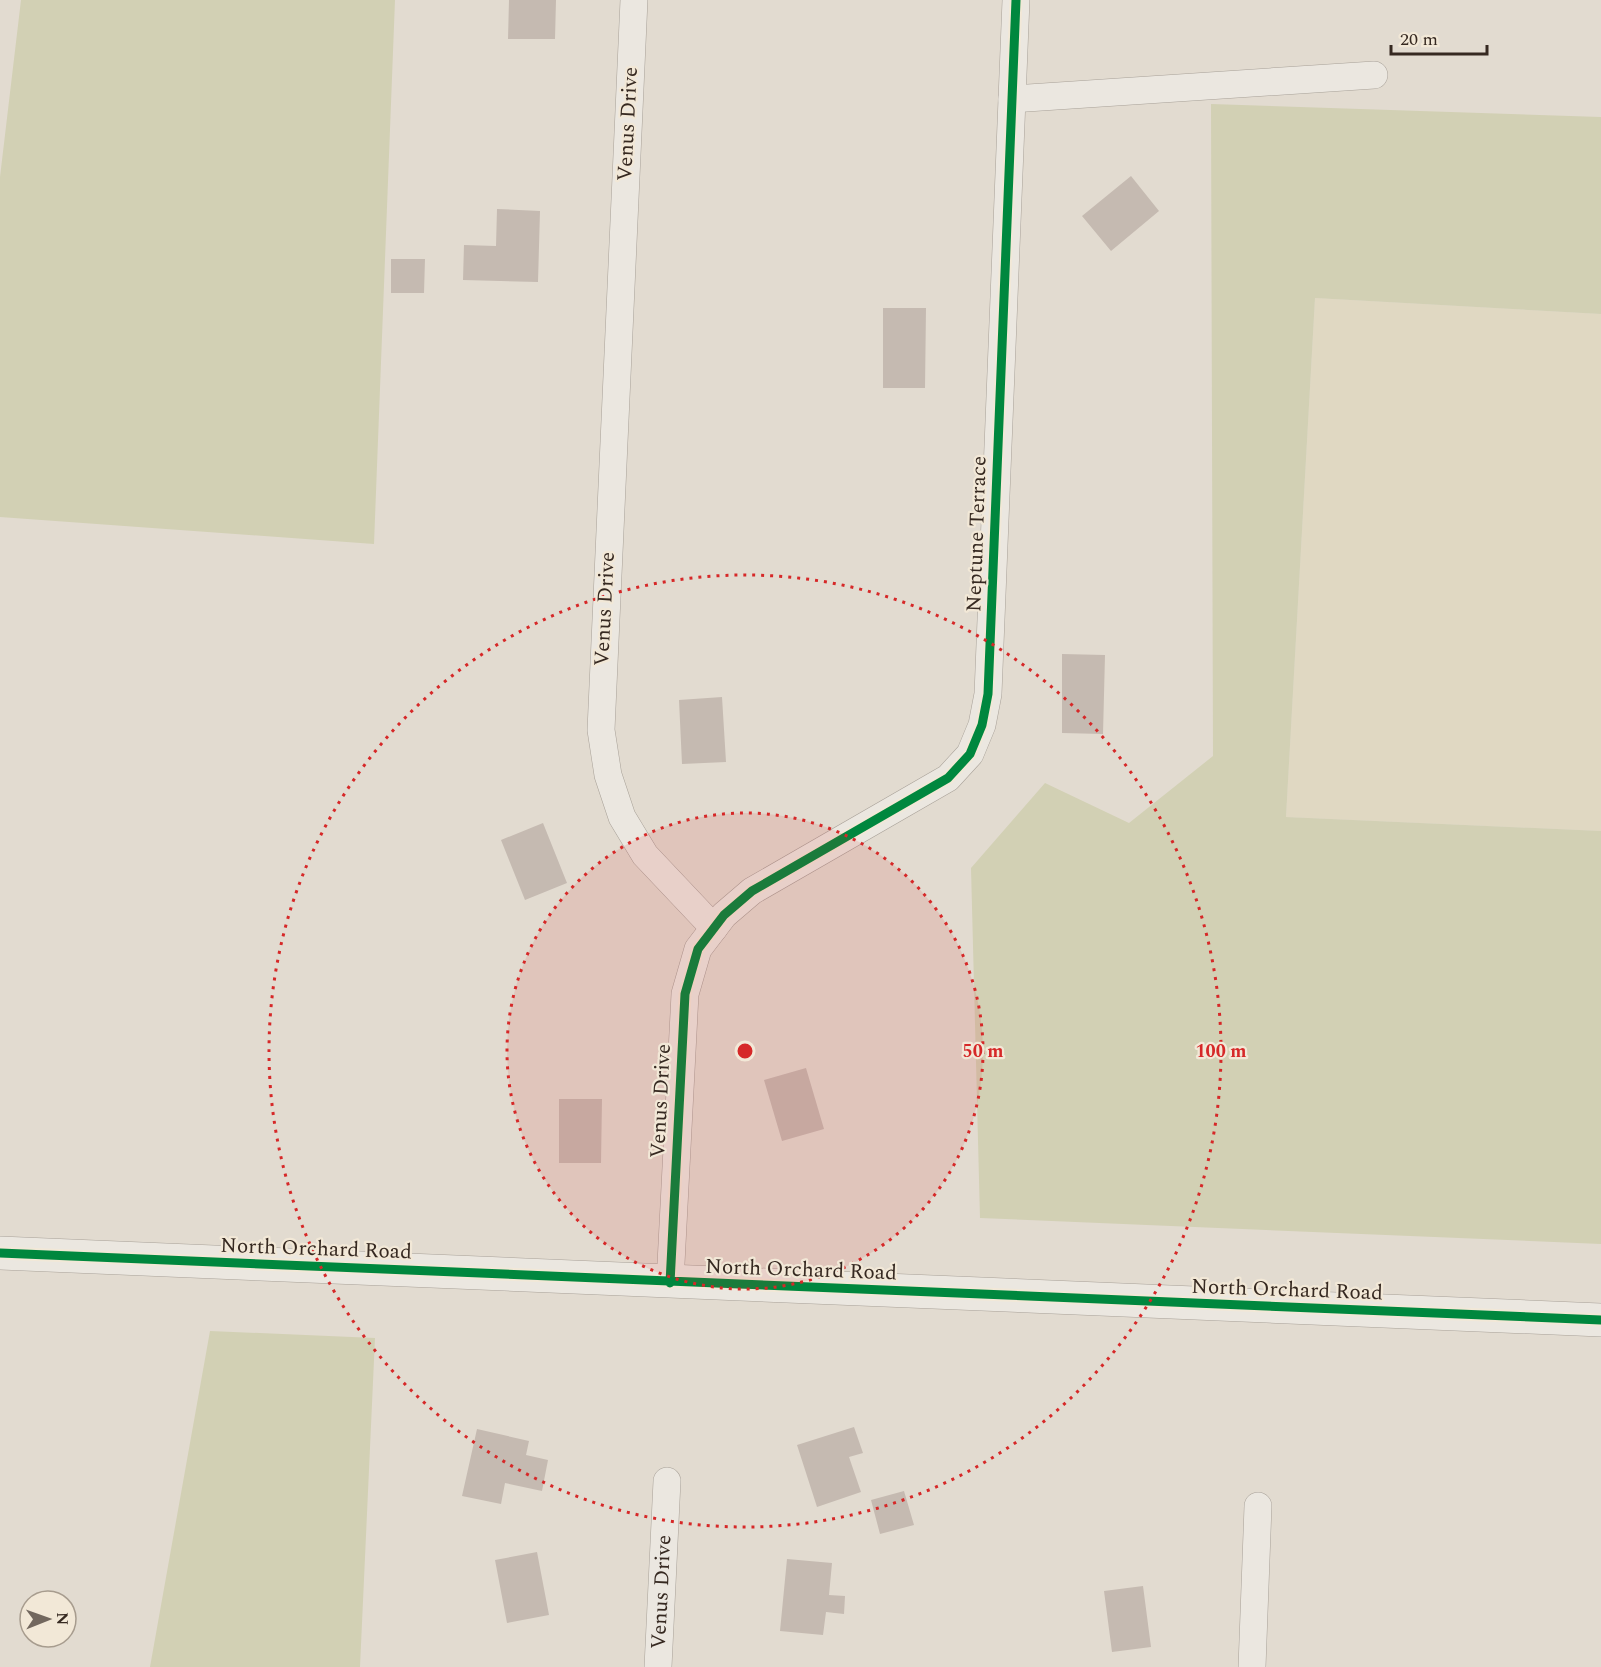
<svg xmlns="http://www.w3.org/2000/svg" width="1601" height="1667" font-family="Spectral,serif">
	<rect width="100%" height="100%" fill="#e2dbd0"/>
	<!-- farmland -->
	<path fill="#e0d8c2" d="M 1315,298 L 1601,314 L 1601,831 L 1286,817 Z"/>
	<!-- green -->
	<path fill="#d2d0b4" d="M 21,0 L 395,0 L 374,544 L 0,517 L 0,177 Z
		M 1211,104 L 1601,117 L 1601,314 L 1315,298 L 1286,817 L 1601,831 L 1601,1244 L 980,1218 L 971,868 L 1045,783 L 1129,823 L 1213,756 Z
		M 210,1331 L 375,1338 L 360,1667 L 150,1667 Z"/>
	<!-- building -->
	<path fill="#c5bab1" d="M 509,0 L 556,0 L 555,39 L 508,39 Z
		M 1131,176 L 1159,211 L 1111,251 L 1082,216 Z
		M 497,209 L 540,211 L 538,282 L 463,280 L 464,245 L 496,246 Z
		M 391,259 L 425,259 L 424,293 L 391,293 Z
		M 883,308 L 926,308 L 925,388 L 883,388 Z
		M 1062,654 L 1105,655 L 1103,734 L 1062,733 Z
		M 722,697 L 726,762 L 682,764 L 679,700 Z
		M 543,823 L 567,883 L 525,900 L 501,840 Z
		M 806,1068 L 824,1129 L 782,1141 L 764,1080 Z
		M 559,1099 L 602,1099 L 601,1163 L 559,1163 Z
		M 854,1427 L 863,1453 L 849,1457 L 861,1492 L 817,1507 L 797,1445 Z
		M 477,1429 L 529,1441 L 526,1455 L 548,1460 L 542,1491 L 505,1483 L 501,1504 L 462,1496 Z
		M 904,1491 L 914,1525 L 880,1534 L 871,1500 Z
		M 537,1552 L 549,1615 L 507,1623 L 495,1560 Z
		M 787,1559 L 832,1563 L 829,1595 L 845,1596 L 844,1614 L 826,1612 L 823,1635 L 780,1631 Z
		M 1143,1586 L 1151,1647 L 1112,1652 L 1104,1591 Z"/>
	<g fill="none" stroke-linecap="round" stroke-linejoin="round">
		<defs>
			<g id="minor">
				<path d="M 634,0 L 601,730 L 608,775 L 622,817 L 645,855 L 714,928"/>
				<path d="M 1012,99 L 1374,75"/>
				<path d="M 670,1283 L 685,994 L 698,949 L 724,915 L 752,891 L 948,778 L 970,754 L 982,725 L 988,694 L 1016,0"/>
				<path id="s1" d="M 658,1667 L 667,1481"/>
				<path d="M 1252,1667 L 1258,1506"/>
			</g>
			<path id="tertiary" d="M 0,1253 L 1601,1320"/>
		</defs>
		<!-- minor casing -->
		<use href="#minor" stroke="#a8a198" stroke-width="28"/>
		<!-- tertiary casing -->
		<use href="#tertiary" stroke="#a8a198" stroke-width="34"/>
		<!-- minor -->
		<use href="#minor" stroke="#ebe7e0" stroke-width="27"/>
		<!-- tertiary -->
		<use href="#tertiary" stroke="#ebe7e0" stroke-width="33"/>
		<defs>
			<path id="cycleway" d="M 0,1253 L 1601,1320
				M 670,1283 L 685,994 L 698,949 L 724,915 L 752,891 L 948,778 L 970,754 L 982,725 L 988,694 L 1016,0"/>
		</defs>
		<!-- cycleway casing -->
		<use href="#cycleway" stroke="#f2e8d7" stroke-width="13"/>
		<!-- cycleway -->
		<use href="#cycleway" stroke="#00873e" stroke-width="9"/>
	</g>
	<!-- distance rings -->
	<circle cx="745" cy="1051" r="238" fill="#d62828" fill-opacity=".12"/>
	<g fill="none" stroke="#d62828" stroke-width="3" stroke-dasharray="3 6">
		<circle cx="745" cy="1051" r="238"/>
		<circle cx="745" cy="1051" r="476"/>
	</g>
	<g text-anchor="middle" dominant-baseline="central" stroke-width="4.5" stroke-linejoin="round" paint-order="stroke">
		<!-- street labels -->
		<g font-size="21" fill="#362921" stroke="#f2e8d7">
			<text transform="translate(628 124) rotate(-87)">Venus Drive</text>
			<text transform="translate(977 534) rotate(-88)">Neptune Terrace</text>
			<text transform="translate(605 609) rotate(-87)">Venus Drive</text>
			<text transform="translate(661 1101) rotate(-87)">Venus Drive</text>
			<text transform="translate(316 1249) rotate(2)">North Orchard Road</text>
			<text transform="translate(801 1270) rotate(2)">North Orchard Road</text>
			<text transform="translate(1287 1290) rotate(2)">North Orchard Road</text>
			<text stroke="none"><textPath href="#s1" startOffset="75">Venus Drive</textPath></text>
		</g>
	</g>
	<circle cx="745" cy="1051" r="9" fill="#d62828" stroke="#f2e8d7" stroke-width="3"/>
	<g font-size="18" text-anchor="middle" font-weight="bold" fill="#d62828" stroke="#f2e8d7" stroke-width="4.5" stroke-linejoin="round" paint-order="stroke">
		<text x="983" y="1057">50 m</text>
		<text x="1221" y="1057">100 m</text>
	</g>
	<!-- north arrow -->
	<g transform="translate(48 1619) rotate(89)"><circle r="28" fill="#f2e8d7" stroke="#a79c8e" stroke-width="1.5"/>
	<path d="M0-4.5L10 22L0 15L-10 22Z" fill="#72675e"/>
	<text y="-9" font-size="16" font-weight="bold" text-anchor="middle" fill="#362921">N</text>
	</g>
	<!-- scale -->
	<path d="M1391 45v9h96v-9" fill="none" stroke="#362921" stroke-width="3"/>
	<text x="1400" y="45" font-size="18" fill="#362921" stroke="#f2e8d7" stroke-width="4.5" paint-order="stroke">20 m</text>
</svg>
